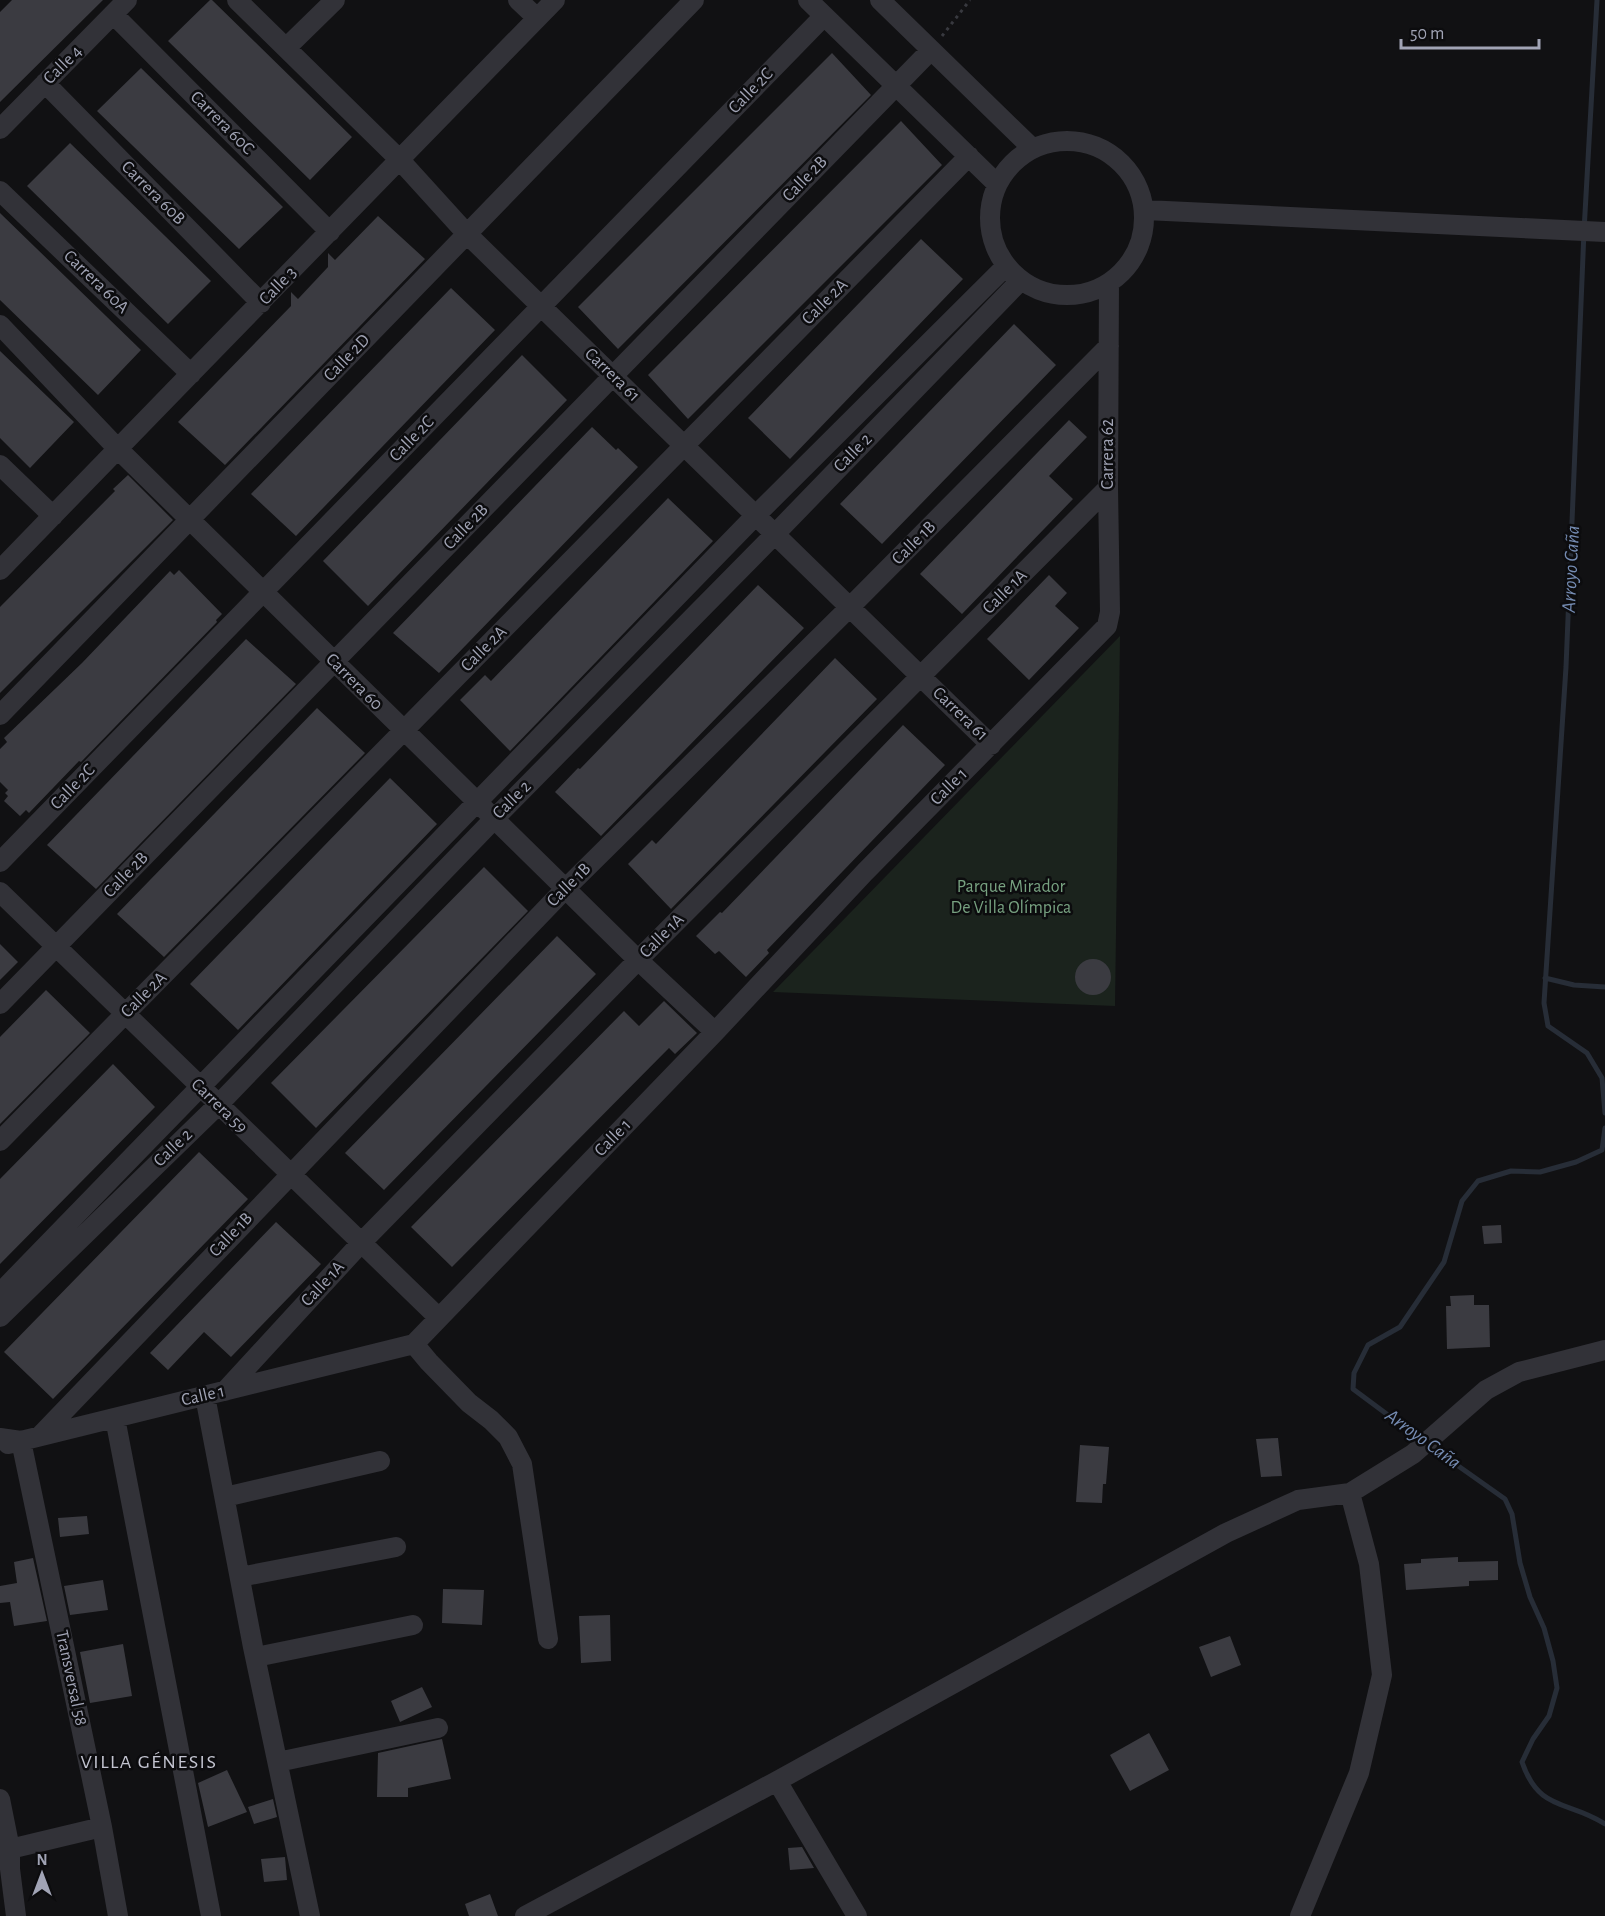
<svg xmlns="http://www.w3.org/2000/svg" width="1605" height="1916" font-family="'Alegreya Sans',sans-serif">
	<rect width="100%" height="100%" fill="#111113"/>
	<!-- green -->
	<path fill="#1b231d" d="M 1120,636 L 1115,1006 L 773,992 Z"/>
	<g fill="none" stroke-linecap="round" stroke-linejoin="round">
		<!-- stream -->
		<path stroke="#272d37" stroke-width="5" d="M 1597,0 L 1584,231 L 1566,667 L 1544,1003 L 1548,1026 L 1587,1053 L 1602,1078 L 1605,1113
			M 1545,978 L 1574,985 L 1605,987
			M 1423,1441 L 1353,1389 L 1354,1373 L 1368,1345 L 1400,1327 L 1444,1262 L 1462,1201 L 1478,1181 L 1511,1171 L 1540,1172 L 1576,1162 L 1602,1150 L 1605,1128
			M 1430,1446 L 1505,1499 L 1512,1514 L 1520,1563 L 1530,1597 L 1544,1628 L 1553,1661 L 1557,1688 L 1549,1716 L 1533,1739 L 1522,1762 C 1539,1812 1568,1800 1605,1824"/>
	</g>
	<!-- building -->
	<path fill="#3b3b41" d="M 12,0 L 103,0 L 0,102 L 0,12 Z
		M 210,0 L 212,0 L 352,137 L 310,180 L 168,41 Z
		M 832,53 L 871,95 L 618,349 L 578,307 Z
		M 141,68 L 283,207 L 239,249 L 97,111 Z
		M 901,121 L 942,165 L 688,419 L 648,375 Z
		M 70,143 L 211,281 L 168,324 L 27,186 Z
		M 0,213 L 141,350 L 98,395 L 0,300 Z
		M 378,216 L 425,259 L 225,465 L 178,422 L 291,306 L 291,292 L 298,299 L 328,267 L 328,253 L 335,260 Z
		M 921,239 L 963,279 L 790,459 L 748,418 Z
		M 451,288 L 495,330 L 296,536 L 251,494 Z
		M 1014,324 L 1056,365 L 882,544 L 840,504 Z
		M 0,351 L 74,422 L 30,468 L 0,438 Z
		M 522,355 L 567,400 L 368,606 L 323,561 Z
		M 1069,420 L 1087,437 L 1049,476 L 1073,499 L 962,614 L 920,574 Z
		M 592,427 L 616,450 L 618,448 L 638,467 L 439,673 L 393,633 Z
		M 128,475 L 173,520 L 0,693 L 0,607 L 115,491 L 113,489 Z
		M 668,498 L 713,541 L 510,751 L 460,700 L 485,675 L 491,681 Z
		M 179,570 L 222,614 L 216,620 L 217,622 L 81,762 L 79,761 L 29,813 L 26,810 L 20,816 L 4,801 L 8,796 L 5,793 L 8,790 L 0,782 L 0,749 L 7,742 L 4,738 L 82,663 L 170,571 L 174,575 Z
		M 1049,575 L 1067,593 L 1055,606 L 1079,628 L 1029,680 L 987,639 Z
		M 758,585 L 804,628 L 601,836 L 555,792 L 578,768 L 580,769 Z
		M 246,639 L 296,684 L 96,889 L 47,845 Z
		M 835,658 L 877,699 L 671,909 L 628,864 L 652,840 L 656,844 Z
		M 317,708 L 365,753 L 164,957 L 117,914 Z
		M 903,725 L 945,765 L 767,950 L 769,953 L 746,977 L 719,951 L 715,954 L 696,936 L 720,912 L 722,913 Z
		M 390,778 L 437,824 L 238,1030 L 190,984 Z
		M 484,867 L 528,911 L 316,1128 L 271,1083 Z
		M 557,936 L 596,974 L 384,1190 L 345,1153 Z
		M 0,944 L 18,962 L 0,980 Z
		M1075 977a18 18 0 1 1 36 0a18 18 0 1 1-36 0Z
		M 46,990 L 90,1033 L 0,1124 L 0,1037 Z
		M 664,1001 L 697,1033 L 675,1054 L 669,1048 L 452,1267 L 411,1227 L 624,1011 L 639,1026 Z
		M 113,1064 L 155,1107 L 0,1264 L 0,1179 Z
		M 199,1152 L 248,1199 L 53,1399 L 4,1352 Z
		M 276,1222 L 321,1264 L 231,1357 L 204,1332 L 168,1370 L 150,1353 Z
		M 1501,1225 L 1502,1243 L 1484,1244 L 1482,1226 Z
		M 1474,1295 L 1474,1305 L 1489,1305 L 1490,1347 L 1447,1349 L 1446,1306 L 1451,1306 L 1450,1296 Z
		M 1278,1438 L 1282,1476 L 1261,1477 L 1256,1439 Z
		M 1080,1445 L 1109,1447 L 1106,1484 L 1103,1484 L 1102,1503 L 1076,1502 Z
		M 87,1516 L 89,1534 L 60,1537 L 58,1518 Z
		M 1458,1557 L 1458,1562 L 1498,1561 L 1498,1580 L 1469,1581 L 1469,1586 L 1406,1590 L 1404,1564 L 1421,1563 L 1421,1559 Z
		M 33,1558 L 47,1621 L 14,1626 L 10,1602 L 0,1603 L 0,1586 L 17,1583 L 14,1562 Z
		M 103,1580 L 108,1610 L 70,1615 L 64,1586 Z
		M 443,1589 L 484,1590 L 482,1625 L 442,1623 Z
		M 610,1615 L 611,1661 L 581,1663 L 579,1616 Z
		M 1230,1636 L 1241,1665 L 1211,1677 L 1199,1647 Z
		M 123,1644 L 132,1696 L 90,1703 L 80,1652 Z
		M 422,1687 L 432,1707 L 400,1722 L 391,1701 Z
		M 1149,1733 L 1169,1770 L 1130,1791 L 1110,1755 Z
		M 442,1739 L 451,1779 L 408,1788 L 408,1797 L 377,1797 L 378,1753 Z
		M 227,1770 L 247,1812 L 208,1827 L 198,1783 Z
		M 273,1799 L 277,1817 L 254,1824 L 248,1807 Z
		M 802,1847 L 814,1868 L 790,1870 L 788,1848 Z
		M 285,1857 L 287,1880 L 264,1882 L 261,1859 Z
		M 490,1894 L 498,1916 L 469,1916 L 465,1904 Z"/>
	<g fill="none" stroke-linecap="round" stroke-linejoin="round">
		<!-- path -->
		<path stroke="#38393f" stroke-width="3" stroke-dasharray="3 4.5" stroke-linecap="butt" d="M 942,36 L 970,0"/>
		<!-- minor -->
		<path stroke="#323238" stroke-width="20" d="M 237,0 L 398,158 L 467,234 L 991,745
			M 518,0 L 537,18
			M 808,0 L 997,184
			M 880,0 L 1032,148
			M 113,14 L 330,232
			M 286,48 L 335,0
			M 45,83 L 261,303
			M 0,129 L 127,0
			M990 218a77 77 0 1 1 154 0a77 77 0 1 1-154 0Z
			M 0,191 L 191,374
			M 1145,210 L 1605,232
			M 0,325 L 118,449 L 638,960 L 715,1032
			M 0,465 L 53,516
			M 0,570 C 185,380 369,189 555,0
			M 0,715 L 694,0
			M 0,862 L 824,16
			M 0,892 L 439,1318
			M 0,1004 L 931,50
			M 0,1141 L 969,156
			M 0,1293 L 756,515 L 1006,266
			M 0,1317 L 218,1105 L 494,819 L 775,534 L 1021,280
			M 414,1344 L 429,1362 L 469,1403 L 491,1420 L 508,1437 L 522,1464 L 548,1639
			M 225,1391 L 361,1243 L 638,960 L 1108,488
			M 205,1396 L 253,1647 L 310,1916
			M 115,1418 L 211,1916
			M 40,1436 L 565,889 L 850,607 L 1109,346
			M 0,1438 L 21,1441 L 414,1344 L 715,1032 L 865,872 L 1107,626 L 1110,612 L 1108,488 L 1109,283
			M 8,1444 L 21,1441 L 102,1827 L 118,1916
			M 225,1497 L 380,1461
			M 240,1577 L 396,1547
			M 256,1657 L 413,1625
			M 278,1762 L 438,1728
			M 777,1781 L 857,1916
			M 0,1799 L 10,1849 L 10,1869 L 16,1916
			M 10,1849 L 102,1827
			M 525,1916 L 777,1781 L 1226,1533 L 1298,1500 L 1350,1493 L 1413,1454 L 1486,1390 L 1519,1372 L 1605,1350
			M 1300,1916 L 1359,1773 L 1382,1675 L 1369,1564 L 1350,1493"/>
	</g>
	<g text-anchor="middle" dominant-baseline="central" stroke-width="5" stroke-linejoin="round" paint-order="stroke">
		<!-- street labels -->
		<g font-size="18" fill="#a1a4b5" stroke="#0c0c0e">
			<text transform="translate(63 65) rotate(-45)">Calle 4</text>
			<text transform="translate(751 91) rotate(-46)">Calle 2C</text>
			<text transform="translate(222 123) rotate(45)">Carrera 60C</text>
			<text transform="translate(805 179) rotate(-46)">Calle 2B</text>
			<text transform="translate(153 193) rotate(45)">Carrera 60B</text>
			<text transform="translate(96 282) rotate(44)">Carrera 60A</text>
			<text transform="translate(278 286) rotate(-46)">Calle 3</text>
			<text transform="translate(825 302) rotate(-45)">Calle 2A</text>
			<text transform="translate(347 358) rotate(-46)">Calle 2D</text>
			<text transform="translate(612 375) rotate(44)">Carrera 61</text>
			<text transform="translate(412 439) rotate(-46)">Calle 2C</text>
			<text transform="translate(853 453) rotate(-46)">Calle 2</text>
			<text transform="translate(1108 454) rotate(-90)">Carrera 62</text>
			<text transform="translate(466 527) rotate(-46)">Calle 2B</text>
			<text transform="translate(914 543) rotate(-45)">Calle 1B</text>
			<text transform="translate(1005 592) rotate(-45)">Calle 1A</text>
			<text transform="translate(484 649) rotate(-45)">Calle 2A</text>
			<text transform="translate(354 682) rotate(45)">Carrera 60</text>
			<text transform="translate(960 714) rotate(44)">Carrera 61</text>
			<text transform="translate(73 787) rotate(-46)">Calle 2C</text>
			<text transform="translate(949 787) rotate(-45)">Calle 1</text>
			<text transform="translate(512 800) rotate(-45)">Calle 2</text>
			<text transform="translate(126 875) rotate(-46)">Calle 2B</text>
			<text transform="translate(569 885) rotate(-45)">Calle 1B</text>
			<text transform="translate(662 936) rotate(-45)">Calle 1A</text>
			<text transform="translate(144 995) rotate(-45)">Calle 2A</text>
			<text transform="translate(219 1106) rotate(44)">Carrera 59</text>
			<text transform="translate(613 1138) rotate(-46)">Calle 1</text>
			<text transform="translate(173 1148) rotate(-44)">Calle 2</text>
			<text transform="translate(231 1235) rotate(-46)">Calle 1B</text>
			<text transform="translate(323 1284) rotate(-47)">Calle 1A</text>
			<text transform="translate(203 1396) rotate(-13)">Calle 1</text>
			<text transform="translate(71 1678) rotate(78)">Transversal 58</text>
		</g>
		<!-- park labels -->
		<g font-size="18" fill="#77a180" stroke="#0c0c0e">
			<text x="1011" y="887">Parque Mirador<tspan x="1011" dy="21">De Villa Olímpica</tspan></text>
		</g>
		<!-- water labels -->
		<g font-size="20" font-style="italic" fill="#758cb3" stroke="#0c0c0e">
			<text transform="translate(1571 569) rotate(-87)">Arroyo Caña</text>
			<text transform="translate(1423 1439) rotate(36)">Arroyo Caña</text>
		</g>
		<!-- neighbourhood labels -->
		<g font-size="20" letter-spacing="1.5" fill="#c3c4d0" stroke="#0c0c0e">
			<text x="149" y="1762">VILLA GÉNESIS</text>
		</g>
	</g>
	<!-- north arrow -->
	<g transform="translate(42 1874)" stroke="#0c0c0e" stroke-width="4.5" paint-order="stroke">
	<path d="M0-4.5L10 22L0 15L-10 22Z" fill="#a1a4b5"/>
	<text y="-9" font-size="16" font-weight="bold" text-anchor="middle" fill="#a1a4b5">N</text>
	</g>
	<!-- scale -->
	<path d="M1401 39v9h138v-9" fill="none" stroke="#a1a4b5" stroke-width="3"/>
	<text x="1410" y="39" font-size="18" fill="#a1a4b5" stroke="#0c0c0e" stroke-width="4.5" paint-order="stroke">50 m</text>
</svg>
